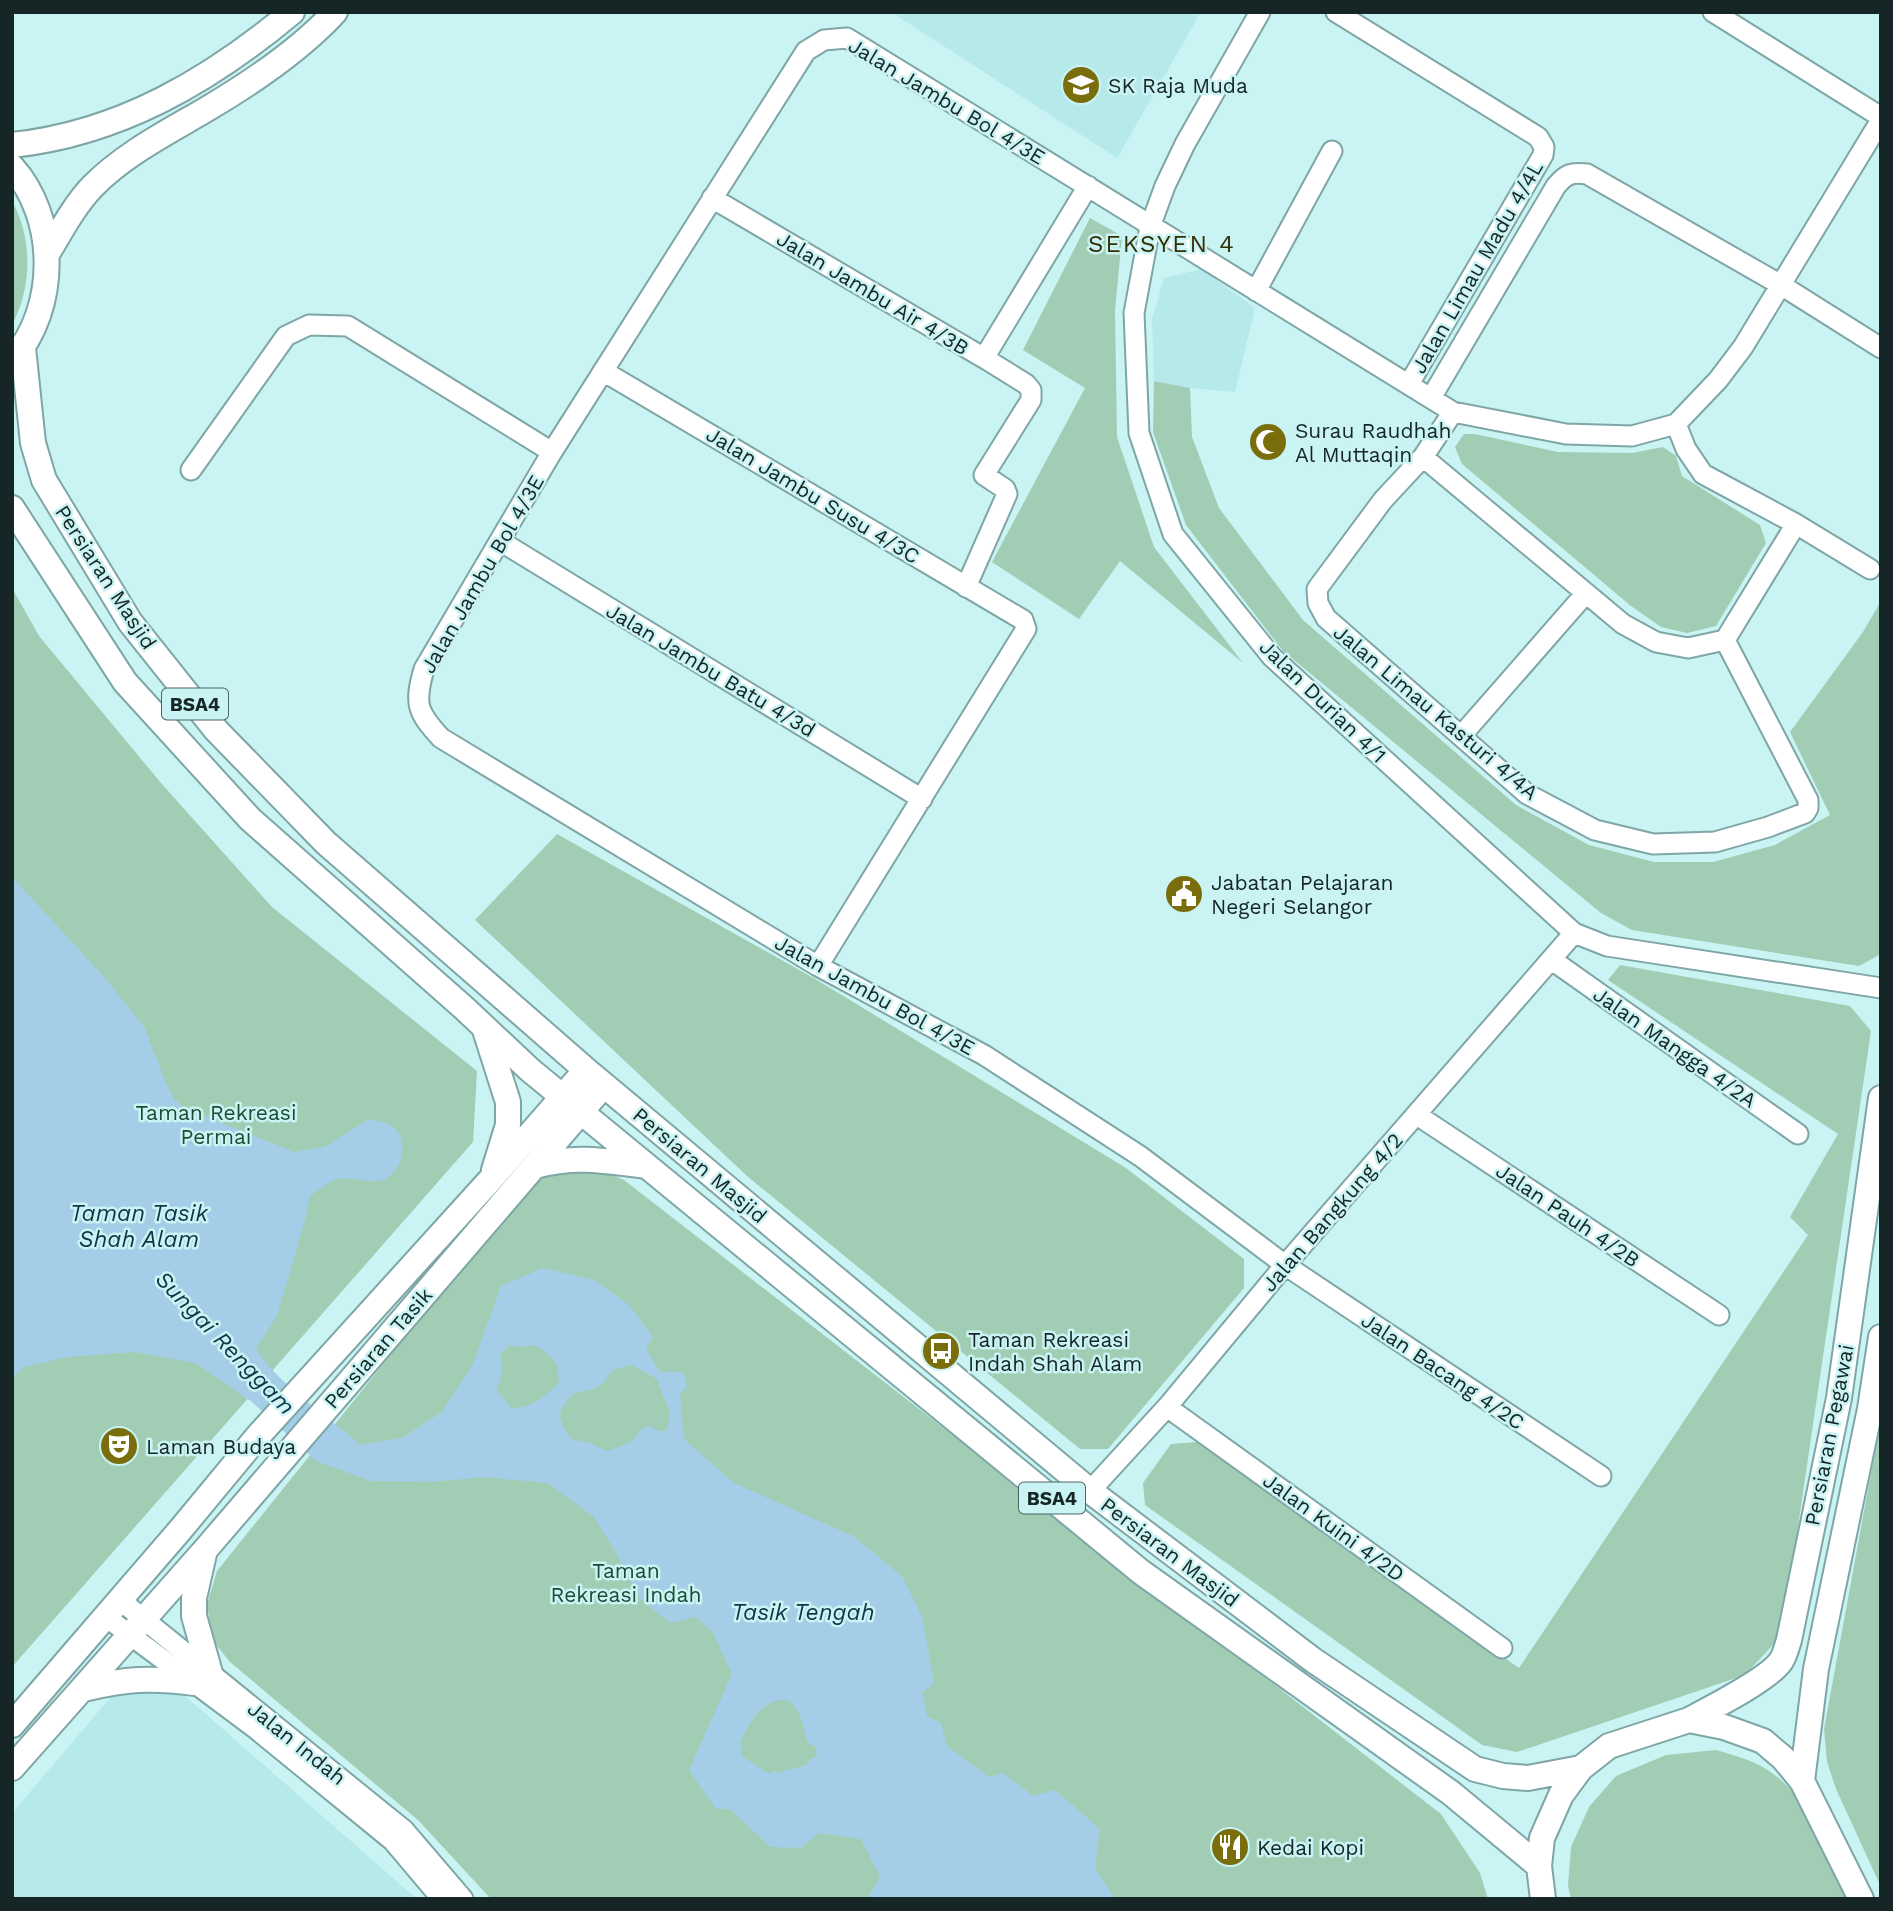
<svg xmlns="http://www.w3.org/2000/svg" width="1893" height="1911" font-family="'Work Sans',sans-serif">
	<rect width="100%" height="100%" fill="#caf3f4"/>
	<!-- built -->
	<path fill="#b6e9ea" d="M 891,12 L 1201,12 L 1117,158 Z
		M 1202,269 L 1255,308 L 1235,392 L 1190,388 L 1154,381 L 1152,319 L 1164,278 Z
		M 176,1688 L 417,1899 L 12,1899 L 12,1813 L 111,1697 Z"/>
	<!-- green -->
	<path fill="#a1cdb4" d="M 12,201 C 33,239 32,287 12,325 Z
		M 1090,218 L 1122,236 L 1115,311 L 1117,437 L 1154,547 L 1243,663 L 1120,561 L 1079,619 L 992,562 L 1085,388 L 1023,350 Z
		M 1154,381 L 1190,388 L 1192,437 L 1219,508 L 1303,620 L 1516,805 L 1589,845 L 1654,862 L 1713,862 L 1775,845 L 1830,815 L 1790,732 L 1863,632 L 1881,601 L 1881,954 L 1859,966 L 1632,930 L 1601,913 L 1283,651 L 1186,525 L 1153,432 Z
		M 1464,434 L 1475,434 L 1558,452 L 1632,453 L 1663,447 L 1676,456 L 1682,476 L 1760,525 L 1766,543 L 1716,626 L 1687,633 L 1661,627 L 1631,606 L 1462,464 L 1455,447 Z
		M 12,588 L 39,636 L 161,783 L 272,907 L 477,1071 L 473,1142 L 12,1667 Z
		M 557,834 L 817,980 L 1126,1168 L 1244,1259 L 1244,1288 L 1108,1449 L 1080,1449 L 747,1176 L 475,920 Z
		M 1620,965 L 1850,1006 L 1871,1031 L 1782,1635 L 1745,1675 L 1517,1752 L 1482,1745 L 1145,1505 L 1143,1483 L 1171,1444 L 1197,1442 L 1519,1668 L 1808,1235 L 1790,1217 L 1838,1134 L 1608,980 Z
		M 591,1165 L 624,1180 L 1441,1814 L 1480,1873 L 1488,1899 L 491,1899 L 418,1820 L 230,1662 L 213,1641 L 207,1604 L 217,1571 L 535,1175 Z
		M 1881,1419 L 1881,1887 L 1836,1789 L 1827,1762 L 1824,1729 Z
		M 1716,1750 C 1730,1754 1744,1758 1757,1764 C 1808,1789 1830,1852 1854,1899 L 1571,1899 L 1568,1886 L 1571,1847 L 1589,1807 L 1616,1776 L 1666,1755 Z"/>
	<!-- water -->
	<path fill="#a4cee8" fill-rule="evenodd" d="M 12,877 L 105,978 L 144,1027 L 168,1088 L 175,1100 L 184,1108 L 294,1152 L 324,1147 L 369,1119 C 379,1121 387,1122 395,1129 C 409,1142 402,1174 383,1180 C 368,1184 353,1176 338,1179 C 329,1181 318,1191 310,1196 L 306,1217 L 277,1316 L 256,1348 C 268,1375 335,1423 361,1445 L 402,1438 L 442,1412 L 473,1364 L 501,1286 L 543,1268 L 594,1280 L 630,1306 L 653,1337 L 646,1349 L 660,1372 L 683,1372 L 687,1386 L 680,1394 L 684,1439 L 734,1483 L 853,1536 L 902,1576 L 923,1619 L 934,1684 L 922,1692 L 927,1716 L 941,1723 L 947,1746 L 989,1777 L 1003,1773 L 1033,1796 L 1055,1790 L 1100,1829 L 1095,1868 L 1115,1899 L 867,1899 L 880,1877 L 861,1839 L 819,1833 L 801,1848 L 770,1847 L 730,1809 L 716,1809 L 689,1770 L 732,1674 L 713,1633 L 696,1617 L 670,1623 L 639,1598 L 617,1554 L 593,1516 L 547,1483 L 485,1477 L 431,1482 L 371,1481 L 316,1461 L 252,1402 L 195,1363 L 135,1352 L 67,1357 L 24,1367 L 12,1378 ZM 509,1345 L 521,1347 L 533,1345 L 542,1349 L 557,1364 L 559,1382 C 546,1397 533,1406 513,1409 L 497,1392 L 502,1368 L 500,1355 ZM 632,1365 L 657,1379 L 670,1413 L 667,1430 L 659,1431 L 649,1426 L 642,1429 L 631,1442 L 607,1451 L 592,1444 L 571,1439 C 557,1415 555,1414 574,1393 C 595,1389 601,1389 612,1370 ZM 779,1700 L 789,1700 C 804,1716 801,1725 809,1744 L 815,1746 L 817,1758 L 812,1757 L 806,1765 L 777,1773 L 773,1770 L 769,1774 L 742,1756 L 740,1742 C 749,1724 758,1705 779,1700 Z"/>
	<g fill="none" stroke-linecap="round" stroke-linejoin="round">
		<defs>
			<path id="minor" d="M 1260,12 L 1185,144 L 1165,186 L 1150,227 L 1134,313 L 1139,433 L 1173,534 L 1272,657 L 1574,933 L 1607,946 L 1881,988
				M 1336,12 L 1538,137 L 1544,147 L 1543,155 L 1409,384
				M 1713,12 L 1881,117
				M 712,198 L 984,358 L 1026,384 L 1031,390 L 1031,400 L 984,475 L 1005,489 L 1007,494 L 966,587
				M 1256,291 L 1332,151
				M 984,358 L 1088,186
				M 603,371 L 1023,620 L 1026,629 L 818,966
				M 1431,398 L 1556,186 C 1566,174 1571,172 1587,174 L 1781,285 L 1881,348
				M 1453,412 L 1423,457 L 1383,500 L 1317,589 L 1318,603 L 1326,618 L 1527,794 L 1595,830 L 1653,844 L 1715,842 L 1768,827 L 1805,813 L 1808,808 L 1808,800 L 1725,640
				M 1676,424 L 1686,449 L 1703,474 L 1796,524 L 1870,569
				M 1423,457 L 1623,624 L 1656,642 L 1688,648 L 1725,640 L 1796,524
				M 191,470 L 286,336 L 309,325 L 348,326 L 552,452
				M 500,541 L 922,799
				M 1461,736 L 1586,593
				M 1552,960 L 1798,1134
				M 1417,1115 L 1719,1315
				M 1167,1407 L 1502,1648
				M 1601,1476 L 1285,1265 L 1140,1156 L 984,1055 L 818,966 L 441,738 C 417,712 414,704 424,669 L 552,452 L 806,51 L 824,40 L 847,38 L 1453,412 L 1566,434 L 1632,436 L 1676,424 L 1718,380 L 1743,347 L 1881,120
				M 1090,1491 L 1167,1407 L 1285,1265 L 1574,933
				M 120,1600 L 404,1830 L 463,1899
				M 106,1617 L 256,1729 L 393,1841 L 442,1899"/>
			<path id="major" d="M 12,145 C 119,134 211,80 292,12
				M 12,167 C 58,218 58,308 13,359
				M 47,254 C 61,231 74,206 92,187 C 124,154 168,132 207,109 C 251,83 301,49 335,12
				M 23,348 L 33,443 L 44,480 L 130,622 L 216,730 L 326,843 L 586,1070 L 1090,1491 L 1313,1660 L 1475,1769 L 1503,1776 L 1528,1778 L 1581,1768
				M 12,508 L 125,682 L 250,819 L 464,1008 L 530,1070 L 1141,1572 L 1451,1793 L 1539,1866
				M 485,1030 L 508,1102 L 508,1125 L 494,1170
				M 535,1166 C 576,1155 605,1161 646,1166
				M 204,1554 L 194,1598 L 194,1616 L 210,1673
				M 83,1689 C 126,1679 150,1677 194,1683
				M 1689,1720 C 1711,1708 1768,1680 1781,1661 C 1785,1655 1787,1646 1789,1640 L 1839,1398 L 1881,1098
				M 12,1725 L 181,1529 L 258,1436 L 492,1178 L 586,1070
				M 12,1768 L 205,1550 L 604,1085
				M 1802,1781 L 1816,1669 L 1870,1409 L 1881,1337
				M 1543,1899 L 1539,1866 L 1542,1838 L 1561,1795 L 1581,1768 L 1609,1746 L 1689,1720 L 1724,1727 L 1763,1741 L 1783,1758 L 1802,1781 L 1861,1899"/>
		</defs>
		<!-- minor casing -->
		<use href="#minor" stroke="#7ea6a7" stroke-width="23"/>
		<!-- major casing -->
		<use href="#major" stroke="#7ea6a7" stroke-width="28"/>
		<!-- minor -->
		<use href="#minor" stroke="#fff" stroke-width="19"/>
		<!-- major -->
		<use href="#major" stroke="#fff" stroke-width="24"/>
	</g>
	<!-- icons -->
	<defs>
		<symbol id="school-disc" viewBox="-11 -11 22 22"><circle r="9.5" fill="#796e0b" stroke="#caf3f4"/><path d="M0-5L7-2L0 1L-7-2ZM-4 1L0 2.5L4 1V4Q0 6-4 4Z" fill="#fff"/></symbol>
		<symbol id="mosque-disc" viewBox="-11 -11 22 22"><circle r="9.5" fill="#796e0b" stroke="#caf3f4"/><path d="M3.5-4.9A6 6 0 1 0 3.5 4.9A5 5 0 1 1 3.5-4.9Z" fill="#fff"/></symbol>
		<symbol id="civic-disc" viewBox="-11 -11 22 22"><circle r="9.5" fill="#796e0b" stroke="#caf3f4"/><path d="M-.6-6.5H3V-4.5H.6V-3L4-1V1h2V6H-6V1h2V-1L-.6-3ZM-1.2 2.5V6h2.4V2.5Z" fill="#fff"/></symbol>
		<symbol id="bus-disc" viewBox="-11 -11 22 22"><circle r="9.5" fill="#796e0b" stroke="#caf3f4"/><path d="M-5-6H5V4H4V6H2V4H-2V6H-4V4H-5ZM-3.5-4V0h7V-4ZM-3.5 1.2v1.5H-2V1.2ZM2 1.2v1.5H3.5V1.2Z" fill="#fff"/></symbol>
		<symbol id="theatre-disc" viewBox="-11 -11 22 22"><circle r="9.5" fill="#796e0b" stroke="#caf3f4"/><path d="M-5-5.5Q0-4 5-5.5V0Q5 5 0 6Q-5 5-5 0ZM-3.3-2.5H-1v1.5H-3.3ZM1-2.5H3.3v1.5H1ZM-2.8 1Q0 5.5 2.8 1Z" fill="#fff"/></symbol>
		<symbol id="restaurant-disc" viewBox="-11 -11 22 22"><circle r="9.5" fill="#796e0b" stroke="#caf3f4"/><path d="M-5-6h1v4h1v-4h1v4h1v-4h1v5L-1.5 .5V6h-2V.5L-5-1ZM5-6V6H3V1.5H1.5Q1.5-4 5-6Z" fill="#fff"/></symbol>
	</defs>
	<g fill-rule="evenodd">
		<use href="#school-disc" x="1059" y="63" width="44" height="44"/>
		<use href="#mosque-disc" x="1246" y="420" width="44" height="44"/>
		<use href="#civic-disc" x="1162" y="872" width="44" height="44"/>
		<use href="#bus-disc" x="919" y="1329" width="44" height="44"/>
		<use href="#theatre-disc" x="97" y="1424" width="44" height="44"/>
		<use href="#restaurant-disc" x="1208" y="1825" width="44" height="44"/>
	</g>
	<g text-anchor="middle" dominant-baseline="central" stroke-width="5" stroke-linejoin="round" paint-order="stroke">
		<!-- shield labels -->
		<g fill="#caf3f4" stroke="#4c6464" stroke-width="2">
			<rect x="162" y="688.5" width="66" height="31" rx="5"/>
			<rect x="1019" y="1482.5" width="66" height="31" rx="5"/>
		</g>
		<g font-size="19" font-weight="bold" fill="#162627">
			<text x="195" y="704">BSA4</text>
			<text x="1052" y="1498">BSA4</text>
		</g>
		<!-- poi labels -->
		<g font-size="21" fill="#162627" stroke="#caf3f4" text-anchor="start">
			<text x="1108" y="85">SK Raja Muda</text>
			<text x="1295" y="430">Surau Raudhah<tspan x="1295" dy="24">Al Muttaqin</tspan></text>
			<text x="1211" y="882">Jabatan Pelajaran<tspan x="1211" dy="24">Negeri Selangor</tspan></text>
			<text x="968" y="1339">Taman Rekreasi<tspan x="968" dy="24">Indah Shah Alam</tspan></text>
			<text x="146" y="1446">Laman Budaya</text>
			<text x="1257" y="1847">Kedai Kopi</text>
		</g>
		<!-- street labels -->
		<g font-size="21" fill="#162627" stroke="#caf3f4">
			<text transform="translate(947 101) rotate(31)">Jalan Jambu Bol 4/3E</text>
			<text transform="translate(1477 267) rotate(-60)">Jalan Limau Madu 4/4L</text>
			<text transform="translate(873 293) rotate(31)">Jalan Jambu Air 4/3B</text>
			<text transform="translate(813 495) rotate(31)">Jalan Jambu Susu 4/3C</text>
			<text transform="translate(482 574) rotate(-60)">Jalan Jambu Bol 4/3E</text>
			<text transform="translate(106 577) rotate(57)">Persiaran Masjid</text>
			<text transform="translate(711 670) rotate(31)">Jalan Jambu Batu 4/3d</text>
			<text transform="translate(1323 701) rotate(44)">Jalan Durian 4/1</text>
			<text transform="translate(1436 712) rotate(40)">Jalan Limau Kasturi 4/4A</text>
			<text transform="translate(875 995) rotate(29)">Jalan Jambu Bol 4/3E</text>
			<text transform="translate(1675 1047) rotate(35)">Jalan Mangga 4/2A</text>
			<text transform="translate(700 1165) rotate(40)">Persiaran Masjid</text>
			<text transform="translate(1332 1212) rotate(-49)">Jalan Bangkung 4/2</text>
			<text transform="translate(1568 1215) rotate(34)">Jalan Pauh 4/2B</text>
			<text transform="translate(378 1348) rotate(-49)">Persiaran Tasik</text>
			<text transform="translate(1443 1371) rotate(34)">Jalan Bacang 4/2C</text>
			<text transform="translate(1829 1435) rotate(-79)">Persiaran Pegawai</text>
			<text transform="translate(1334 1527) rotate(36)">Jalan Kuini 4/2D</text>
			<text transform="translate(1170 1552) rotate(37)">Persiaran Masjid</text>
			<text transform="translate(297 1743) rotate(39)">Jalan Indah</text>
		</g>
		<!-- park labels -->
		<g font-size="21" fill="#184d34" stroke="#caf3f4">
			<text x="216" y="1112">Taman Rekreasi<tspan x="216" dy="24">Permai</tspan></text>
			<text x="626" y="1570">Taman<tspan x="626" dy="24">Rekreasi Indah</tspan></text>
		</g>
		<!-- water labels -->
		<g font-size="23" font-style="italic" fill="#113548" stroke="#caf3f4">
			<text x="139" y="1213">Taman Tasik<tspan x="139" dy="26">Shah Alam</tspan></text>
			<text transform="translate(225 1343) rotate(46)">Sungai Renggam</text>
			<text x="803" y="1612">Tasik Tengah</text>
		</g>
		<!-- quarter labels -->
		<g font-size="24" letter-spacing="2" fill="#342f03" stroke="#caf3f4">
			<text x="1162" y="244">SEKSYEN 4</text>
		</g>
	</g>
	<!-- border -->
	<rect width="1893" height="1911" fill="none" stroke="#162627" stroke-width="28"/>
</svg>
